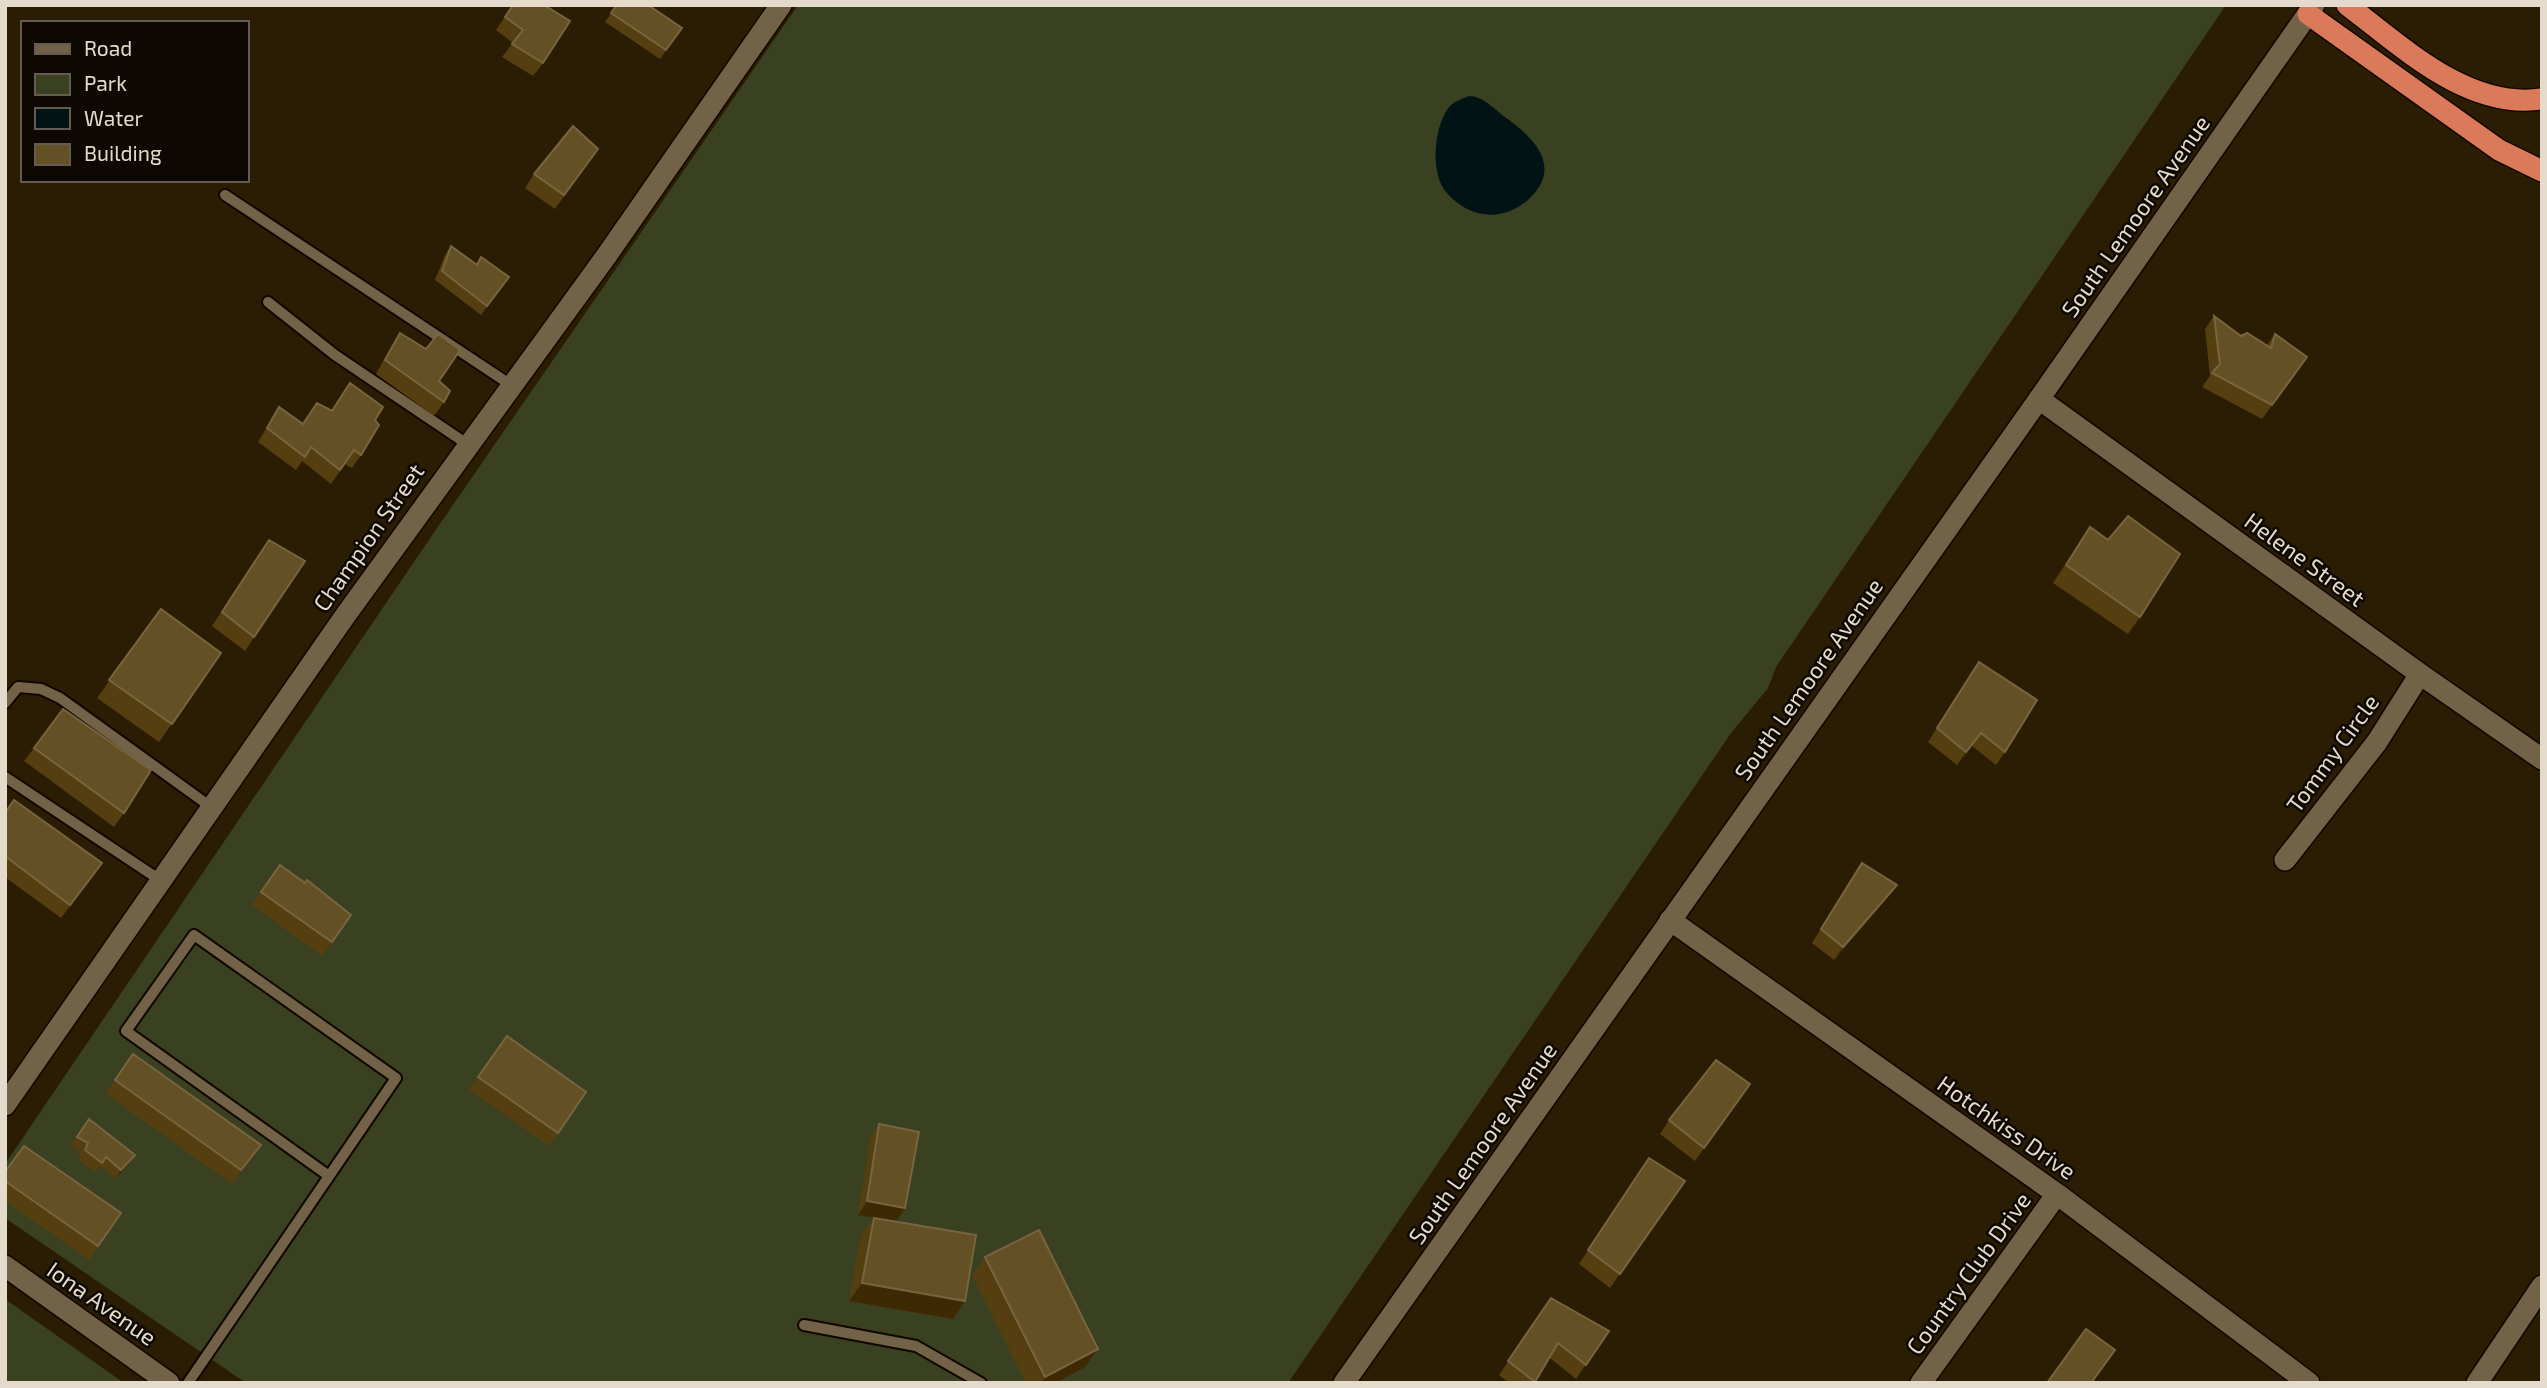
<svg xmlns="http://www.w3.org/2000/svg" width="2547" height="1388" font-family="'Exo 2',sans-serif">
	<rect width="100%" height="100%" fill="#2a1d04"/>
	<!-- green -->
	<path fill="#3a4121" d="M 798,5 L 2226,5 L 1776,667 L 1768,688 L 1731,733 L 1288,1383 L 246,1383 L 5,1218 L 5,1164 L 435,531 Z
		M 5,1299 L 124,1383 L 5,1383 Z"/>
	<!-- water -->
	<path fill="#011315" d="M 1469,96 C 1483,96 1494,109 1505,117 C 1533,137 1563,166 1530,198 C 1504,223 1469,219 1446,192 C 1430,172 1434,130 1447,110 C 1452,102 1461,99 1469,96 Z"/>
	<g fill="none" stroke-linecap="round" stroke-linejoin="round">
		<defs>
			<path id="service" d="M 225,195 L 511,385
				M 268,302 L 335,355 L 467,444
				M 5,703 L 18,687 L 41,689 L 60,698 L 211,807
				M 5,777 L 160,880
				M 804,1325 L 916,1346 L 981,1383
				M 188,1383 L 396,1078 L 194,935 L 126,1031 L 329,1176"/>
			<path id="minor" d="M 2039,399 L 2420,674 L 2542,759
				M 2285,860 L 2377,742 L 2420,674
				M 1670,920 L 2057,1194 L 2309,1383
				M 1921,1383 L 2057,1194
				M 2477,1383 L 2542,1286"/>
			<path id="tertiary" d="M 5,1105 L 345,616 L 607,255 L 781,5
				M 5,1266 L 169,1383
				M 1344,1383 L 2039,399 L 2314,5"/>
			<path id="motorway" d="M 2347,5 C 2402,46 2467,110 2542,99
				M 2308,14 L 2499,150 L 2542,171"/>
		</defs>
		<!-- service casing -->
		<use href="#service" stroke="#120600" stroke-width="14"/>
		<!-- minor casing -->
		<use href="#minor" stroke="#120600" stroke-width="24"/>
		<!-- tertiary casing -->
		<use href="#tertiary" stroke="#120600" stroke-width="24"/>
		<!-- motorway casing -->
		<use href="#motorway" stroke="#120600" stroke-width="24"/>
		<!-- service -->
		<use href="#service" stroke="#726248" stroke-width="10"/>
		<!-- minor -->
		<use href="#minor" stroke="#726248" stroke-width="21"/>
		<!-- tertiary -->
		<use href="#tertiary" stroke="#726248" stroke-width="21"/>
		<!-- motorway -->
		<use href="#motorway" stroke="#db7a5a" stroke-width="21"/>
	</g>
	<!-- wall -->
	<path fill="#553f11" d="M 513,5 L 543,63 L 533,76 L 502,57 L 513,43 L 496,30 Z
		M 617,5 L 682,28 L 660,59 L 605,22 Z
		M 598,149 L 555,209 L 525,188 L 534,174 Z
		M 451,246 L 476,264 L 481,257 L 509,277 L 481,315 L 435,280 L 445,255 Z
		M 2214,316 L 2241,336 L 2267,345 L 2275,334 L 2307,357 L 2262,419 L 2202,387 L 2210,376 L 2205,329 Z
		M 400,333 L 426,349 L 439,381 L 444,402 L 434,416 L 376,374 L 391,347 Z
		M 317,403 L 331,410 L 375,420 L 361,455 L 352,468 L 345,464 L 331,484 L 302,461 L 296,470 L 258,442 L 279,407 L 302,424 Z
		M 2090,527 L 2140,617 L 2128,634 L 2053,583 Z
		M 269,540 L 305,561 L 245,651 L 212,626 Z
		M 161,609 L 221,653 L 159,742 L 97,698 Z
		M 1979,662 L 2005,752 L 1996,765 L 1972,746 L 1957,765 L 1928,742 Z
		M 34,748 L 124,813 L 114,827 L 24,761 Z
		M 5,812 L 102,863 L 61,918 L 5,877 Z
		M 1862,863 L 1897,885 L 1887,898 L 1834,960 L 1812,943 Z
		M 261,892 L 351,915 L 322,956 L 252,905 Z
		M 507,1036 L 586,1092 L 549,1146 L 469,1090 Z
		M 133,1054 L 251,1158 L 232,1184 L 106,1094 Z
		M 1750,1084 L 1695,1161 L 1660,1134 L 1669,1120 Z
		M 89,1119 L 135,1155 L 129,1164 L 115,1179 L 100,1166 L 95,1172 L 78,1159 L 81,1152 L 70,1146 Z
		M 879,1124 L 896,1221 L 953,1319 L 849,1301 L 861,1235 L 873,1218 L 858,1215 L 870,1138 Z
		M 1640,1171 L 1685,1181 L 1610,1288 L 1579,1264 Z
		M 5,1172 L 121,1213 L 89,1260 L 5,1201 Z
		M 985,1257 L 1098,1349 L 1085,1367 L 1056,1383 L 1026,1383 L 972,1275 Z
		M 1551,1298 L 1609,1331 L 1576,1379 L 1550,1358 L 1534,1383 L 1509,1383 L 1499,1375 Z"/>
	<!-- shaded-wall -->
	<path fill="#3d2a03" d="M 1981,733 L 1972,746 L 1957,765 L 1966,752 Z
		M 1897,885 L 1887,898 L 1834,960 L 1843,947 Z
		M 135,1155 L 129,1164 L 115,1179 L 121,1170 Z
		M 867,1201 L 905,1208 L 896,1222 L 858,1215 Z
		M 862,1283 L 965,1301 L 953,1319 L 849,1301 Z
		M 1098,1349 L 1085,1367 L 1056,1383 L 1041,1383 L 1045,1377 Z"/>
	<!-- building -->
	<path fill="#645025" stroke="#78653f" stroke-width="2" d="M 513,5 L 544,5 L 570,21 L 543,63 L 512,44 L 523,30 L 505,17 Z
		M 617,5 L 648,5 L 682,28 L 666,50 L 611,13 Z
		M 573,126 L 598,149 L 564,195 L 534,174 Z
		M 451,246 L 477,265 L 481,257 L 509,277 L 487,306 L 442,271 Z
		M 2214,316 L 2241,336 L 2247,333 L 2271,348 L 2275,334 L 2307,357 L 2272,405 L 2212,373 L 2220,364 Z
		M 400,333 L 426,349 L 438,334 L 460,350 L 439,381 L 450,391 L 444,402 L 385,360 Z
		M 350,383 L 383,407 L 375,420 L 379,425 L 361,455 L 354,450 L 340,470 L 311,447 L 305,457 L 267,428 L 279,407 L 303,424 L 317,403 L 332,411 Z
		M 2128,516 L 2180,554 L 2140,617 L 2066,565 L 2090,527 L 2108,540 Z
		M 269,540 L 305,561 L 254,637 L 222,612 Z
		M 161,609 L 221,653 L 172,724 L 109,680 Z
		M 1979,662 L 2037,700 L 2005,752 L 1981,733 L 1966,752 L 1937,728 Z
		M 63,709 L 151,770 L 124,813 L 34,748 Z
		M 14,800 L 102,863 L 70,905 L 5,856 L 5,813 Z
		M 1862,863 L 1897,885 L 1843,947 L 1821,929 Z
		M 280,865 L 305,883 L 307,880 L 351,915 L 332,942 L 261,892 Z
		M 507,1036 L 586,1092 L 558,1133 L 478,1077 Z
		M 133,1054 L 261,1145 L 241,1170 L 115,1080 Z
		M 1716,1060 L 1750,1084 L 1704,1148 L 1669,1120 Z
		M 89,1119 L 135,1155 L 121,1170 L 106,1157 L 102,1163 L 85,1150 L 88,1143 L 77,1137 Z
		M 879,1124 L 919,1132 L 905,1208 L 867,1201 Z
		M 24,1146 L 121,1213 L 98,1246 L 5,1181 L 5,1172 Z
		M 1649,1158 L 1685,1181 L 1620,1274 L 1588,1250 Z
		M 874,1218 L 976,1235 L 965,1301 L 862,1283 Z
		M 1039,1230 L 1098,1349 L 1045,1377 L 985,1257 Z
		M 1551,1298 L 1609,1331 L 1586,1365 L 1558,1343 L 1535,1382 L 1508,1361 Z
		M 2086,1329 L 2115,1350 L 2091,1383 L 2047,1383 Z"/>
	<g text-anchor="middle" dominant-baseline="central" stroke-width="5" stroke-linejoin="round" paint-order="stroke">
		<!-- street labels -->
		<g font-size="23" fill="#e4dbcc" stroke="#0e0802">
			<text transform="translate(2135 216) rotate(-55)">South Lemoore Avenue</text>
			<text transform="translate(368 537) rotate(-55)">Champion Street</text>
			<text transform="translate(2305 559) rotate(36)">Helene Street</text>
			<text transform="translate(1808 679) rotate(-55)">South Lemoore Avenue</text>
			<text transform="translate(2332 753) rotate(-54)">Tommy Circle</text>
			<text transform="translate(2007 1127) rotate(35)">Hotchkiss Drive</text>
			<text transform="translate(1482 1143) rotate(-55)">South Lemoore Avenue</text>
			<text transform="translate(1968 1273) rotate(-54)">Country Club Drive</text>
			<text transform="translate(102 1303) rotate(35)">Iona Avenue</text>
		</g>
	</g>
	<!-- border -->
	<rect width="2547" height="1388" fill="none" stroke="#e4dbcc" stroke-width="14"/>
	<!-- legend -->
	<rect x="21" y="21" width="228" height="161" fill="#0e0802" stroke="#645c53" stroke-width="2"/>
	<rect x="35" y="44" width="35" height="10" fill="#726248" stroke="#645c53" stroke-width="2"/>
	<text x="84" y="56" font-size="21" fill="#e4dbcc">Road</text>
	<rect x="35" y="74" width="35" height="21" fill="#3a4121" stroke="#645c53" stroke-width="2"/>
	<text x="84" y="91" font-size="21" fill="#e4dbcc">Park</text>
	<rect x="35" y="108" width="35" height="21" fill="#011315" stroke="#645c53" stroke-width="2"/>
	<text x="84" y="126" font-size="21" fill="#e4dbcc">Water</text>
	<rect x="35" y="144" width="35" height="21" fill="#645025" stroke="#645c53" stroke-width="2"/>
	<text x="84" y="161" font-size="21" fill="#e4dbcc">Building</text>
</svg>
